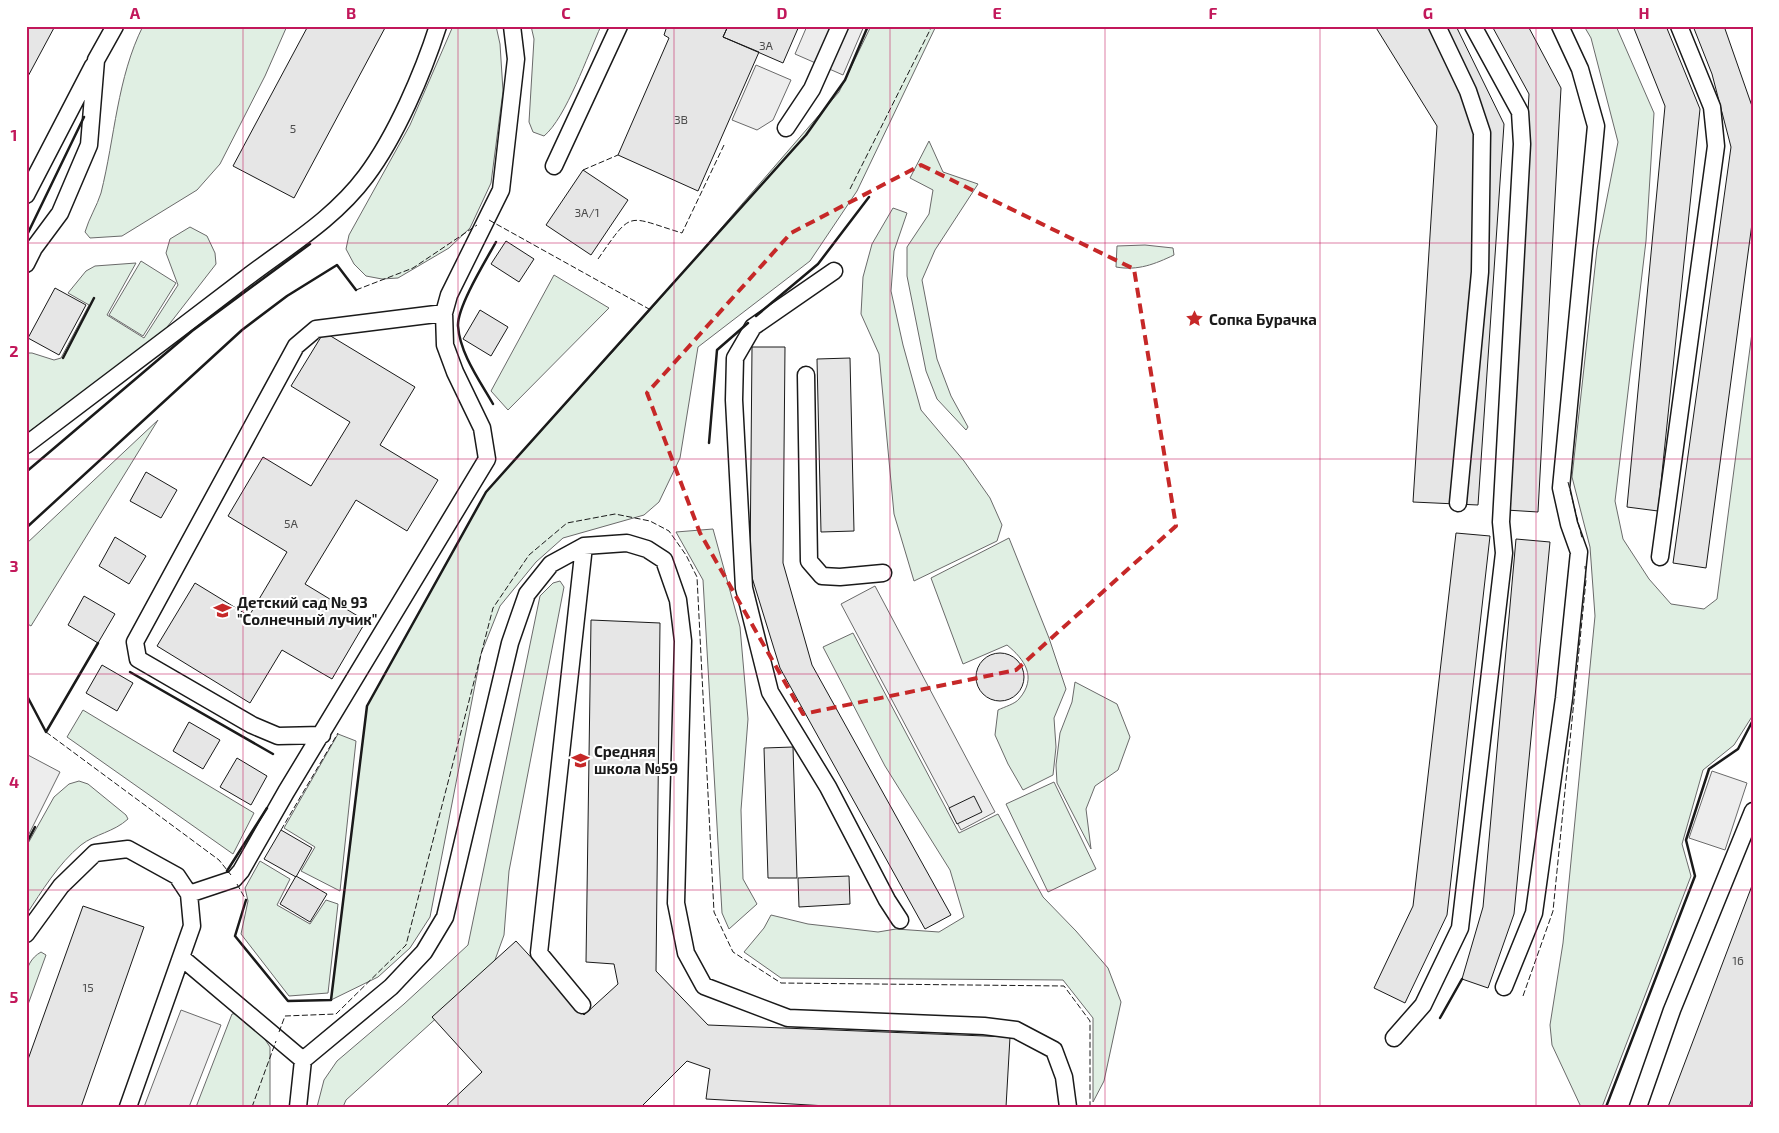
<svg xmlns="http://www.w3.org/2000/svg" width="1779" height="1133" font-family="'Exo 2',sans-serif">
	<rect width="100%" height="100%" fill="#fff"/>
	<!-- green -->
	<path fill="#e0efe3" stroke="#6a6a6a" d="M 143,26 L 287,26 L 265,76 L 220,164 L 197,190 L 122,236 L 90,238 L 85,232 C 89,218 97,206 101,193 C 115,137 117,78 143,26 Z
		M 453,26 L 496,26 L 500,44 L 503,91 L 491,183 L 470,228 L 449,248 L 398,278 L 382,279 L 366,276 L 354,264 L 346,249 L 349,235 L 410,125 Z
		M 531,26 L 601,26 C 588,54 566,118 544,136 L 533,132 L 529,122 L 534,39 Z
		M 871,26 L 936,26 L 857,191 L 810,261 L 698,347 L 680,458 L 659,502 L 644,515 L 563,538 L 536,562 L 500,606 L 481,654 L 430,917 L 410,948 L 378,977 L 331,1000 L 367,706 L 486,492 L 646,315 L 839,92 Z
		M 1584,26 L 1616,26 L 1654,113 L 1646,241 L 1615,501 L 1623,539 L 1649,579 L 1671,604 L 1704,609 L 1717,599 L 1753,325 L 1753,715 L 1734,745 L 1703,770 L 1682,844 L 1691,876 L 1602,1107 L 1581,1107 L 1552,1045 L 1550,1025 L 1563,943 L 1595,616 L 1590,547 L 1572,477 L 1597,249 L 1618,142 L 1591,38 Z
		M 929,141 L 943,172 L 978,184 L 935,250 L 922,280 L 937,359 L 951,396 L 968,427 L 966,430 L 937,399 L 926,371 L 907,276 L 907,247 L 929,214 L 933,190 L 910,178 Z
		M 893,208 L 907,213 L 894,251 L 891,291 L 903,345 L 921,410 L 964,461 L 990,498 L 1002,525 L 997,541 L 914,581 L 894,514 L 879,354 L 861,314 L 863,277 L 872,244 Z
		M 190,227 L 207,236 L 215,253 L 216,264 L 164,331 L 26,434 L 26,353 L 32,353 L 54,360 L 61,358 L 89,305 L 68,293 L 86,271 L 95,266 L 136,263 L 107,315 L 144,338 L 178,285 L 166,253 L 170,239 Z
		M 1145,245 L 1173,248 L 1174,255 C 1155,264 1138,271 1116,267 L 1117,246 Z
		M 141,261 L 176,283 L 143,336 L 109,315 Z
		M 554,275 L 609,308 L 508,410 L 491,391 Z
		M 158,420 L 31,626 L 26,623 L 26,544 Z
		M 713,529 L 740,627 L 748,719 L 741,810 L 743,879 L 757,904 L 729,929 L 722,913 L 703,580 L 676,532 Z
		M 1009,538 L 1049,638 L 1066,689 L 1054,718 L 1056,747 L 1053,775 L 1023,790 L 1008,764 L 995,735 L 998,710 C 1004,707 1015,704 1019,699 C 1038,677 1024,659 1007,645 L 963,664 L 931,578 Z
		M 560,581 L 564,587 L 509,871 L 504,935 L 495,960 L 473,985 L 346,1100 L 343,1107 L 317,1107 L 324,1080 L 337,1061 L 404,1004 L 468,945 L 540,596 L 553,583 Z
		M 853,633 L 959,833 L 998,814 L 1043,897 L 1076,931 L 1108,968 L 1121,1002 L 1104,1081 L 1093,1102 L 1093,1018 L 1063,980 L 781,978 L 744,952 L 764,928 L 771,915 L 808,924 L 878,932 L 896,929 L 939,932 L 964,917 L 950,870 L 885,766 L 823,647 Z
		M 1075,682 L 1117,704 L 1130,737 L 1118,770 L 1095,786 L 1086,809 L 1091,849 L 1057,783 L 1056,765 L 1060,733 L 1072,702 Z
		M 83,710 L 254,813 L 233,854 L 67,737 Z
		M 338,734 L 356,741 L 340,891 L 301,871 L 315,847 L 284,828 Z
		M 79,781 L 88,784 L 126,815 L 128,819 C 114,832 95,834 81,845 C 58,864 42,891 26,915 L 26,847 L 54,797 L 69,784 Z
		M 1054,782 L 1096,869 L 1048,892 L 1006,804 Z
		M 260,861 L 290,879 L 277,905 L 310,924 L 326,900 L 338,904 L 328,993 L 289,996 L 241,934 L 248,901 L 245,888 Z
		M 41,952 L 46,955 L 26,1010 C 26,989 20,964 41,952 Z
		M 239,1013 L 258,1029 L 270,1047 L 270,1107 L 196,1107 L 232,1014 Z"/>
	<!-- parking -->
	<path fill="#ededed" stroke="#6a6a6a" d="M 807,26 L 864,26 L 843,75 L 795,54 Z
		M 756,65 L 791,80 L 773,120 L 757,130 L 732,120 Z
		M 875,586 L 995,812 L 961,830 L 841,604 Z
		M 26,754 L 60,772 L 26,840 Z
		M 1712,771 L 1747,783 L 1725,850 L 1689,838 Z
		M 181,1010 L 221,1025 L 189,1107 L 144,1107 Z"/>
	<!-- building -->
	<path fill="#e6e6e6" stroke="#1a1a1a" d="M 26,26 L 55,26 L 26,80 Z
		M 308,26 L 386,26 L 294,198 L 233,166 Z
		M 667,26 L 728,26 L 723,37 L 759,52 L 698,191 L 618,155 L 669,38 L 664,35 Z
		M 728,26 L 799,26 L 783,63 L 723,37 Z
		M 1375,26 L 1456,26 L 1504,124 L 1478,505 L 1413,502 L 1437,126 Z
		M 1492,26 L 1528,26 L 1561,88 L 1538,512 L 1506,510 L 1529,94 Z
		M 1633,26 L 1666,26 L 1700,109 L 1658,511 L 1627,507 L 1665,106 Z
		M 1693,26 L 1724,26 L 1753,109 L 1753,216 L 1706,568 L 1673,563 L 1731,147 L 1712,74 Z
		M 583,170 L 628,200 L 591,255 L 546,225 Z
		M 506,241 L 534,259 L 519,282 L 491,264 Z
		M 55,288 L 86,305 L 59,355 L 28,338 Z
		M 480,310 L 508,327 L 491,356 L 463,339 Z
		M 324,332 L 415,387 L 380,445 L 438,480 L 407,531 L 356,500 L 305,584 L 366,621 L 332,679 L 282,650 L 250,703 L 157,646 L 195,583 L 249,616 L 287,552 L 228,516 L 263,457 L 311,486 L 350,422 L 291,386 Z
		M 752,347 L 785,347 L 783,563 L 812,665 L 951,915 L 925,929 L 780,668 L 750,571 Z
		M 850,358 L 854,531 L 821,532 L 817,359 Z
		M 146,472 L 177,490 L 161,518 L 130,501 Z
		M 1456,533 L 1490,536 L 1447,915 L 1405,1003 L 1374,988 L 1413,906 Z
		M 115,537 L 146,556 L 129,584 L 99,566 Z
		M 1516,539 L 1550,542 L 1514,914 L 1488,988 L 1462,979 L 1483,907 Z
		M 84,596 L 115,614 L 98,643 L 68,625 Z
		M 591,620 L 660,623 L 656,971 L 708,1025 L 1010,1037 L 1006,1107 L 844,1107 L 706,1099 L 710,1069 L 687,1061 L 641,1107 L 445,1107 L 482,1072 L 432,1017 L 516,941 L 584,1015 L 618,984 L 614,964 L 586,962 Z
		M976 677a24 24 0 1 1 48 0a24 24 0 1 1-48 0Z
		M 102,665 L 133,683 L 117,711 L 86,693 Z
		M 189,722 L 220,740 L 203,769 L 173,751 Z
		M 793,747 L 797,878 L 768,878 L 764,748 Z
		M 237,758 L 267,776 L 251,805 L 220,787 Z
		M 974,796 L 982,812 L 957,824 L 949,808 Z
		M 281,830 L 312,848 L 296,877 L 264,859 Z
		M 296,876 L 327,894 L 310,922 L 280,904 Z
		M 849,876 L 850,904 L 799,907 L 798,878 Z
		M 1753,883 L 1753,1096 L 1749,1107 L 1668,1107 Z
		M 83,906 L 144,927 L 81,1107 L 26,1107 L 26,1065 Z"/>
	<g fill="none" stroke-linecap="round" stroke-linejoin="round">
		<defs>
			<path id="service" d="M 1437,26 L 1468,91 L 1482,133 L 1480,272 L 1458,503
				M 786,128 L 812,89 L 840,26
				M 554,166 L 619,26
				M 26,195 L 93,66
				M 26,264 L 34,248 L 60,213 L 89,145 L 96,60 L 115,26
				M 834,271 L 753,327 L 735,358 L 734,400 L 744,588 L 770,692 L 828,787 L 887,900 L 900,920
				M 806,375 L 809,561 L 822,576 L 840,577 L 883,573
				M 26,445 C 100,389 173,334 246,278 C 288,246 334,219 366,176 C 396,136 423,73 438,26
				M 1660,557 L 1716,146 L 1712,107 L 1679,26
				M 322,735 L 278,736 L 252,725 L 138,659 L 135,642 L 296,346 L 316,329 L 444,313
				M 189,894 L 234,879 L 241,871 L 286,792 L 487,459 L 482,428 L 455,372 L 445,345 L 444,313 L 449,295 L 501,190 L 516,59 L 512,26
				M 26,934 L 61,886 L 95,853 L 128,849 L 177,876 L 189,894 L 192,926 L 128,1107
				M 182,958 L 303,1060 L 298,1107
				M 1504,987 L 1534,913 L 1564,698 L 1579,552 L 1569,524 L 1561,488 L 1596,126 L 1580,69 L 1560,26
				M 582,1005 L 539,953 L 584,546
				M 1394,1038 L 1423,1005 L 1460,928 L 1504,553 L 1501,522 L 1522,144 L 1520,112 L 1473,26
				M 303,1060 L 391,987 L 424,952 L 445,917 L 510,643 L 527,594 L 551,564 L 584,546 L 627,543 L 647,549 L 664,560 L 678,600 L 683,641 L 676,903 L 686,953 L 704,986 L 788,1018 L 984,1026 L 1016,1030 L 1054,1050 L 1064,1077 L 1068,1107
				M 1638,1107 L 1672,1010 L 1753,811"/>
		</defs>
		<!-- service casing -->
		<use href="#service" stroke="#1a1a1a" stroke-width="19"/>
		<!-- service -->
		<use href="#service" stroke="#fff" stroke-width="16"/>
		<!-- fence -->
		<path stroke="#1a1a1a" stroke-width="1" stroke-dasharray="6 2.5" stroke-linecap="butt" d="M 583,170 L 618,155
			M 850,189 L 932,26
			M 489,220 L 649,309
			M 598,259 C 633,209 626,216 682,233 L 724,145
			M 356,290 L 413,268 L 477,225
			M 1568,482 L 1582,538
			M 46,732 L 219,860 L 231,875
			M 281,830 L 338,733
			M 237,884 L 246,900
			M 1523,996 L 1553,911 L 1586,580 L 1585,566
			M 279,1032 L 285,1016 L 336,1014 L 406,945 L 493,608 L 529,555 L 567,523 L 615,514 L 650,521 L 669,531 L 686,555 L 697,577 L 714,912 L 733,952 L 781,983 L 1064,986 L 1090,1021 L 1090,1107
			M 252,1107 L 276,1041"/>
		<!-- wall -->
		<path stroke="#1a1a1a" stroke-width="2.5" d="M 26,237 L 84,117
			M 756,316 L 818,264 L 869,197
			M 63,358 L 94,298
			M 493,404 C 480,381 460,354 458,326 C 457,307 486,260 496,242
			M 709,443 L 717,350 L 748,323
			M 26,472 L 192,331 L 310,244
			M 26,528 L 242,330 L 287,296 L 337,265 L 356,290
			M 130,672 L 273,754
			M 26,694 L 46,732
			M 46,732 L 98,643
			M 26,844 L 35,827
			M 227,871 L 267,808
			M 246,900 L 235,936 L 288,1001 L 331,1000 L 367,706 L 486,492 L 806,135 L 845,80 L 868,26
			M 1440,1018 L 1462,979
			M 1606,1107 L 1695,876 L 1686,840 L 1709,769 L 1738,749 L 1753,720"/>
	</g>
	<!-- marked area -->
	<path fill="none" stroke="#c62828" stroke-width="4" stroke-dasharray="10 6" stroke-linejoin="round" d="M 921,165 L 1134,269 L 1176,526 L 1016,670 L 803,714 L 700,533 L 647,393 L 791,233 Z"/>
	<!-- grid -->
	<path fill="none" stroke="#c2185b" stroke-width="1" stroke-opacity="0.55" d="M 243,26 L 243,1107M 458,26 L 458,1107M 674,26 L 674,1107M 890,26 L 890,1107M 1105,26 L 1105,1107M 1320,26 L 1320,1107M 1536,26 L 1536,1107M 26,243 L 1753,243M 26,459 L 1753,459M 26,674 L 1753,674M 26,890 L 1753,890"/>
	<!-- icons -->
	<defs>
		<symbol id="sight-bare" viewBox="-9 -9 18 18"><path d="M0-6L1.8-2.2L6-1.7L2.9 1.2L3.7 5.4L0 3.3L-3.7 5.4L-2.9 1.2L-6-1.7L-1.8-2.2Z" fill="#c62828" stroke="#fff" stroke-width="2.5" paint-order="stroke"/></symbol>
		<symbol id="school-bare" viewBox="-9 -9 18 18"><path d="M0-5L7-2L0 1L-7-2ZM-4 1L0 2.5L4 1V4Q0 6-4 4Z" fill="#c62828" stroke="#fff" stroke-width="2.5" paint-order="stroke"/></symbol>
	</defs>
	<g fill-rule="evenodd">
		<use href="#sight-bare" x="1182" y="306" width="25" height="25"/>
		<use href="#school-bare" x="210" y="598" width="25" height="25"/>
		<use href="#school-bare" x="568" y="748" width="25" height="25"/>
	</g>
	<g text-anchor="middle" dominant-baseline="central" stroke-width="4" stroke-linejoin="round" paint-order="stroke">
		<!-- number labels -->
		<g font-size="12" fill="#4d4d4d">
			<text x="766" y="45">3А</text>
			<text x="681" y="119">3В</text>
			<text x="293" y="128">5</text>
			<text x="587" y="212">3А/1</text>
			<text x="291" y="523">5А</text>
			<text x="1738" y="960">16</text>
			<text x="88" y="987">15</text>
		</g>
		<!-- poi labels -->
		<g font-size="15" font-weight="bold" fill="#1a1a1a" stroke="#fff" text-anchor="start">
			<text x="1209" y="319">Сопка Бурачка</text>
			<text x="237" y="602">Детский сад № 93<tspan x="237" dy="17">"Солнечный лучик"</tspan></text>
			<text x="594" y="751">Средняя<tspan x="594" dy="17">школа №59</tspan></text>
		</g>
	</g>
	<!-- border -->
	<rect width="1779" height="1133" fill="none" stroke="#ffffff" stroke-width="55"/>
	<rect x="28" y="28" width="1724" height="1078" fill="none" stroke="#c2185b" stroke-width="2"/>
	<g font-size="16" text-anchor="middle" font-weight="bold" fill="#c2185b">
		<text x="135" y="19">A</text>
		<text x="351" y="19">B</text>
		<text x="566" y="19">C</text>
		<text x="782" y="19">D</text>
		<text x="997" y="19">E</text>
		<text x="1213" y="19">F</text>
		<text x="1428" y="19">G</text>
		<text x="1644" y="19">H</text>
		<text x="14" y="141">1</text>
		<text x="14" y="357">2</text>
		<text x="14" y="572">3</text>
		<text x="14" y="788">4</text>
		<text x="14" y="1003">5</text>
	</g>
</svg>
